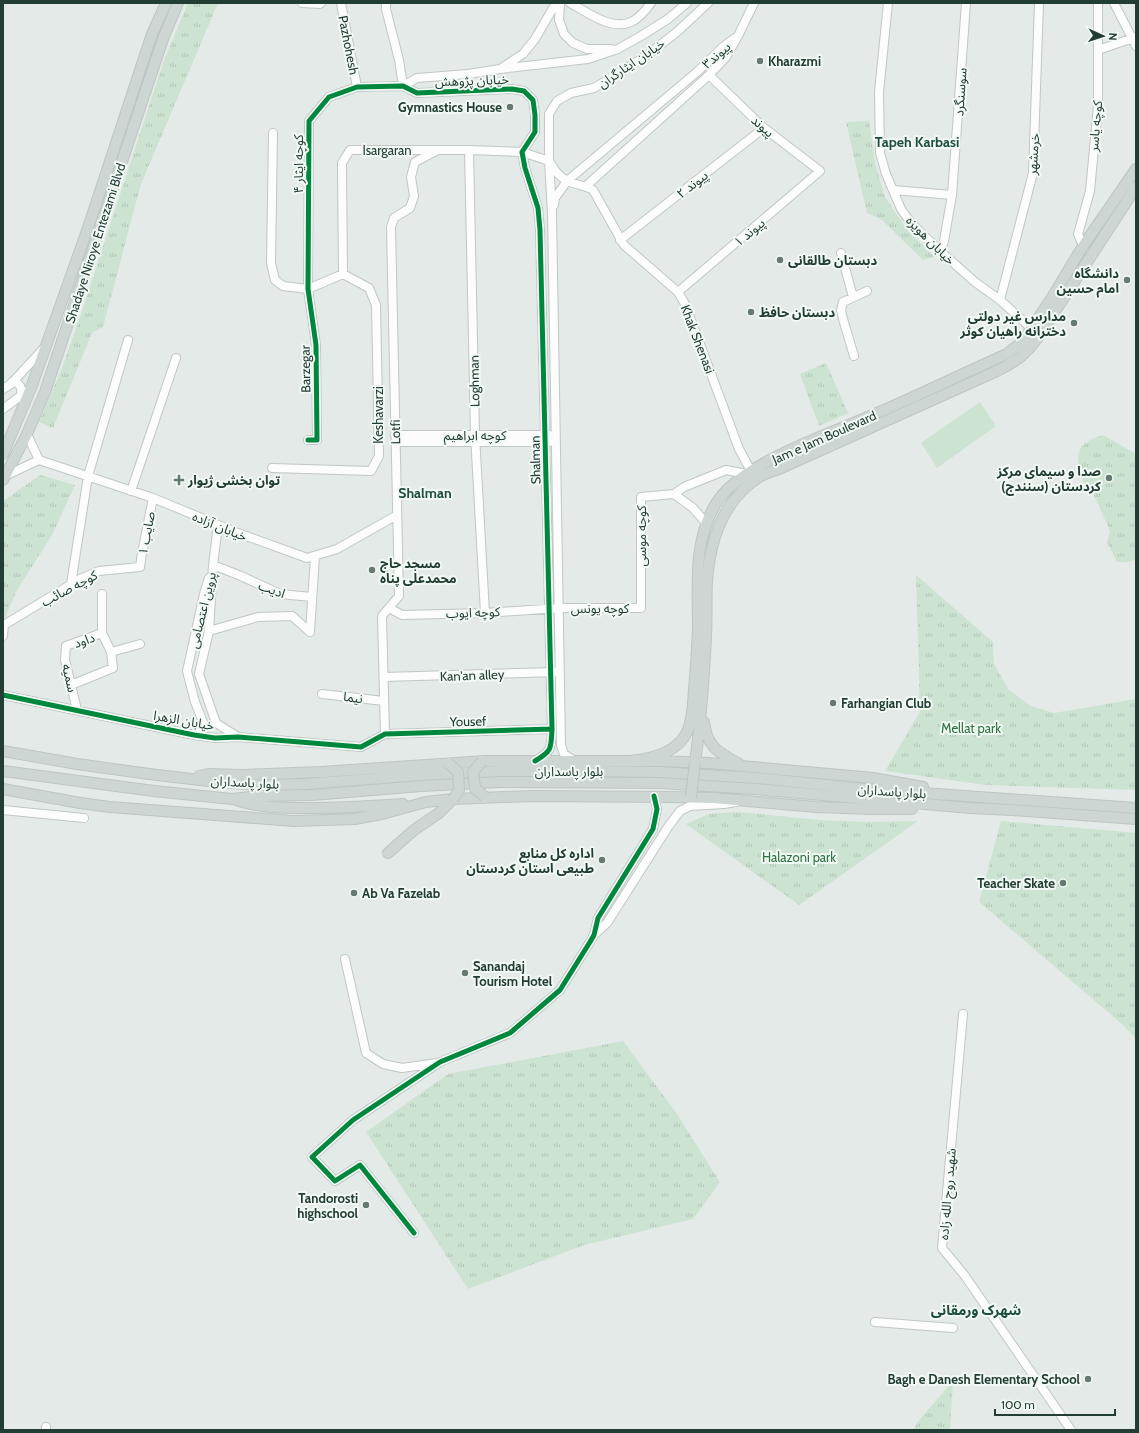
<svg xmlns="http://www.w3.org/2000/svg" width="1139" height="1433" font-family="Cabin,'Noto Sans Arabic',sans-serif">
	<defs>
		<pattern id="park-tufts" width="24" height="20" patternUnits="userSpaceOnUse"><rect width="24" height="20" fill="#cde3d2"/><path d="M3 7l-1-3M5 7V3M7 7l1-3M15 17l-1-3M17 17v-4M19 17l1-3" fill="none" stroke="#b0c4b5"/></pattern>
	</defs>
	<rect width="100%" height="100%" fill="#e4eae7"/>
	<!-- park -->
	<path fill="url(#park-tufts)" d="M 188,3 L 218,3 L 141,184 L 103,327 L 92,333 L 53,428 L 39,422 L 61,371 L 82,311 L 163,63 Z
		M 869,121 L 875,163 L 885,197 L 908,231 L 935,257 L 923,260 L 882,220 L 867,213 L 846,122 Z
		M 826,363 L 848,413 L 819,426 L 800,374 Z
		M 1103,435 L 1136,454 L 1136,559 L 1128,562 L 1117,562 L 1107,542 L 1110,531 L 1093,493 L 1086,490 C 1078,463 1067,446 1103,435 Z
		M 40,475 L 75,485 L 52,535 L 17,590 L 3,622 L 3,501 Z
		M 916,575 L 993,642 L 994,664 L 1009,690 L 1031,706 L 1054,713 L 1136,699 L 1136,790 L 986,785 L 885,771 L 920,712 Z
		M 738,812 L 820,820 L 867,822 L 918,821 L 799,905 L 686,824 L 709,814 Z
		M 1001,821 L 1136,833 L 1136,1039 L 1123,1025 L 979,902 Z
		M 623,1041 L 677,1114 L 720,1182 L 693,1219 L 584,1245 L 468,1289 L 366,1132 L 448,1074 Z
		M 953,1381 L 950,1430 L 913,1430 L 920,1419 Z"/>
	<!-- pitch -->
	<path fill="#cde3d2" d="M 980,402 L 996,426 L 937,468 L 921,443 Z"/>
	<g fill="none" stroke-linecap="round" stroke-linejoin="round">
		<defs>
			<path id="minor" d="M 302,3 L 320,4 L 321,3
				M 341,3 L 357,87
				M 386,3 L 386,9 L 399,60 L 403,86
				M 560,3 L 559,20 L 564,34 L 573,43 L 587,49 L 611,49
				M 570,3 C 587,12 611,31 631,22 C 640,18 646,10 651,3
				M 888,3 L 879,92 L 880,153 L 886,174 L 901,209 L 911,223 L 940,251 L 975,282 L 1000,300 L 1031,328
				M 1114,3 L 1136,46
				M 1098,50 L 1136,37
				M 503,67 L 523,54 L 535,39 L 556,3
				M 403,86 L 417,78 L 468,74 L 500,69 L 588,59 L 618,49 L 641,36 L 668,19 L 687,3
				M 273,133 L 271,263 L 275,280 L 283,286 L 308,289 L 343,274
				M 469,150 L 475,435 L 485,613
				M 549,161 C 554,169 558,176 566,180 C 575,185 584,185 593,190 L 624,245 L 678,292 L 685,304 L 739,449 L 751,471
				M 586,186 L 709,75 L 726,57 L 738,36 L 754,3
				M 893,190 L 952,195
				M 554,205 L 555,198 L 567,181 L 697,72 L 724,46 L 738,36
				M 620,240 L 764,128
				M 1083,246 L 1078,234 L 1090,191 L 1098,106 L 1098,3
				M 940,251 L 944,241 L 952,195 L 966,3
				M 841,253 L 853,297
				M 343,274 L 342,163 L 350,150 L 469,150 L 522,152 L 549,161
				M 678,292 L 820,171 L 764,128 L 709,75
				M 1000,300 L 1033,173 L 1039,3
				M 854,356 L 843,319 L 841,310 L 843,302 L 867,291
				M 12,382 C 21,383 22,388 21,396
				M 3,389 L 11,384 L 45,347
				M 3,409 L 30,389
				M 27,434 L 39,460
				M 395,435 L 549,435
				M 308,440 L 317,440 L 316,345 L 308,289 L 309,121 L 329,97 L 357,87 L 403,86 L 417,93 L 512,89 L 524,91 L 533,100 L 535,115 L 535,132 L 522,152 L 525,168 L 538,208 L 540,230 L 552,729 C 551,749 552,751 535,761
				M 395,442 L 550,442
				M 39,460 L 153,498 L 238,533 L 307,558 L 337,549 L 397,515
				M 272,468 L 371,471 L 379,456 L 376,305 L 369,288 L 343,274
				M 5,476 L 39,460
				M 131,491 L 176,358
				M 674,494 L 693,508 L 707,524
				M 218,525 L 213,565 L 209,631 L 199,674 L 216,723 L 238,737
				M 213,565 L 241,576 L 280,594 L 312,597
				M 71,584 L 88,476 L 128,340
				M 389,608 L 402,615 L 485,613 L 559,608 L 641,608 L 641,497 L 674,494 L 684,487 L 726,470 L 747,474
				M 209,631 L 258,617 L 292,616 L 310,632
				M 310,632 L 315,556
				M 3,636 L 4,625 L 80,579 L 99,571 L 140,567 L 142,553 L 153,498
				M 111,652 L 140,644
				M 384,677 L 555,672
				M 71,685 L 113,668 L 111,652 L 102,633 L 102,594
				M 322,694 L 384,701
				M 3,695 L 194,735 L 215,738 L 238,737 L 361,747 L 385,734 L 552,729
				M 77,710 L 65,660 L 66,646 L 102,633
				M 385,734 L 382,616 L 399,596 L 391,227 L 394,218 L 410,208 L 414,196 L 411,177 L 415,162 L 438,150
				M 194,735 L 203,722 L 195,702 L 187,671 L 204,594 L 209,578
				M 575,761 L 564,754 L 561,745 L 552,213 L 549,161 L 549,114 L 557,101 L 571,93 L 594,88 L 621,72 L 650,53 L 678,31 L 708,3
				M 3,810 L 84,818
				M 595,934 L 607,923 L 668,827 L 680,811 L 690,806 L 724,804 L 736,802
				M 345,959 L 366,1053 L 383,1064 L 402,1068 L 437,1063
				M 963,1014 L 942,1248 L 965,1276 L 1071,1430
				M 414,1233 L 360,1165 L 335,1181 L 312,1157 L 353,1120 L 440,1062 L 510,1033 L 560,990 L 590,942 L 594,935 L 598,918 L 653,829 L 657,809 L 654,796
				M 875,1322 L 953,1328
				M 46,1427 L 46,1430"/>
			<path id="major" d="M 3,454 L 31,388 L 89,225 L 152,34 L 166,3
				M 3,480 L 27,434 L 45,392 L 163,39 L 178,3
				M 704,722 C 707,747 718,752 739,764
				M 3,751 L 77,764 L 149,774 L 217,782 L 258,785 L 306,784 L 420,775 L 500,771 L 589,771 L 659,772 L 756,778 L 866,789 L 1136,808
				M 630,761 C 651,759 677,753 687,732 C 693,719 693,703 694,689 C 696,669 697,649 698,629 C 698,586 693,543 715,505 C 738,465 821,437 863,419 C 912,399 959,375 1007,354 L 1022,342 L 1051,299 L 1083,246 L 1136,169
				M 695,762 C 701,720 704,678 706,636 C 707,617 706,599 707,581 C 710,540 723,500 759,477 C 765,473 773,471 779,469 L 997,371 C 1017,361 1026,354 1039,336 L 1136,187
				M 3,771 L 154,791 L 232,799 L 258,796 L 312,795 L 421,786 L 500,782 L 659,783 L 755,789 L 970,808 L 1012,810 L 1136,819
				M 199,776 L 208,774 L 242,775 L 321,772 L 486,761 L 663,761 L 708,763 L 873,778 L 923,787
				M 3,789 L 80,803 L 110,807 L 294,821 L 355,819 L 382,814 L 426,802 L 453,799 L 533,796 L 671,797 L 714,798 L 816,807 L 871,809 L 912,809
				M 236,800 C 260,808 284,808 309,808 C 340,808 372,806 403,804
				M 388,853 L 414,830 L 439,813 L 453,799"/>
		</defs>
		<!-- minor casing -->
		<use href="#minor" stroke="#c1c7c4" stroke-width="10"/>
		<!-- major casing -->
		<use href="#major" stroke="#bdc6c2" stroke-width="12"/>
		<!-- minor -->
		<use href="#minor" stroke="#fbfcfb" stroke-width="8"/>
		<!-- major -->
		<use href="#major" stroke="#cdd6d3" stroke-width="10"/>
		<defs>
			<path id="major-bridge" d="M 482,761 L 473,772 L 475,788 L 485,797
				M 448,763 L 458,772 L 459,790 L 453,799
				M 691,797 L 695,762"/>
		</defs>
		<!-- major-bridge casing -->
		<use href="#major-bridge" stroke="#bdc6c2" stroke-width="12" stroke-linecap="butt"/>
		<!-- major-bridge -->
		<use href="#major-bridge" stroke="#cdd6d3" stroke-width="10"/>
		<defs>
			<path id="cycleway" d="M 308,440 L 317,440 L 316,345 L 308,289 L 309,121 L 329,97 L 357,87 L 403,86 L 417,93 L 512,89 L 524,91 L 533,100 L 535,115 L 535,132 L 522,152 L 525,168 L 538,208 L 540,230 L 552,729 C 551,749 552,751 535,761
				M 3,695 L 194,735 L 215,738 L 238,737 L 361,747 L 385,734 L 552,729
				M 414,1233 L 360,1165 L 335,1181 L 312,1157 L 353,1120 L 440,1062 L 510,1033 L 560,990 L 590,942 L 594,935 L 598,918 L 653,829 L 657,809 L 654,796"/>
		</defs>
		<!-- cycleway casing -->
		<use href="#cycleway" stroke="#f2f9f5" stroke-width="8"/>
		<!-- cycleway -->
		<use href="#cycleway" stroke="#00873e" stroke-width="5"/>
	</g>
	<!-- markers -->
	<g fill="#667a72" stroke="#f2f9f5" stroke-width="1.5">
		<circle cx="760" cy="61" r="4"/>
		<circle cx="510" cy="107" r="4"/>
		<circle cx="780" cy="260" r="4"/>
		<circle cx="1127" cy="280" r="4"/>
		<circle cx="751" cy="312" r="4"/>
		<circle cx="1074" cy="323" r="4"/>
		<circle cx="1109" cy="478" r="4"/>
		<path d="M177 474h4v4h4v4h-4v4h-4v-4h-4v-4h4z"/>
		<circle cx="372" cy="570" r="4"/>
		<circle cx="833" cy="703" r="4"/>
		<circle cx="602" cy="860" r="4"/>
		<circle cx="1063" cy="883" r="4"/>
		<circle cx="354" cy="893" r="4"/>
		<circle cx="465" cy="973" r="4"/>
		<circle cx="366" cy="1205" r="4"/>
		<circle cx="1088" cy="1379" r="4"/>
	</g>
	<g text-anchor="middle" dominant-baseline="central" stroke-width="4" stroke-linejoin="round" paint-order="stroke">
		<!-- street labels -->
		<g font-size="13" fill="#223d33" stroke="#f2f9f5">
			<text transform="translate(349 45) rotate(79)">Pazhohesh</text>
			<text transform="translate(716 55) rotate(-41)">پیوند۳</text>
			<text transform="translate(631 63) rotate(-34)">خیابان ایثارگران</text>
			<text transform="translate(472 80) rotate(-2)">خیابان پژوهش</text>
			<text transform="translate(960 92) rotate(-86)">سوسنگرد</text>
			<text transform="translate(763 126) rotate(41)">پیوند</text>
			<text transform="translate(1095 126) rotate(-85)">کوچه یاسر</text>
			<text x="387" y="150">Isargaran</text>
			<text transform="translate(1033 154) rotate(-86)">خرمشهر</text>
			<text transform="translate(298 164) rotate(-90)">کوچه ایثار ۴</text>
			<text transform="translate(692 184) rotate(-38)">پیوند ۲</text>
			<text transform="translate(749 232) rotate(-40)">پیوند ۱</text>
			<text transform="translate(931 240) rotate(45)">خیابان هویزه</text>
			<text transform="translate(95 243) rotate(-72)">Shadaye Niroye Entezami Blvd</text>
			<text transform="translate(698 339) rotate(69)">Khak Shenasi</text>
			<text transform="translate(305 369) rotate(-91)">Barzegar</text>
			<text transform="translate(474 381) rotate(-91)">Loghman</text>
			<text transform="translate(378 415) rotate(-90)">Keshavarzi</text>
			<text transform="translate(395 432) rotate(-91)">Lotfi</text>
			<text x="475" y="435">کوچه ابراهیم</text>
			<text transform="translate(824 437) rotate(-24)">Jam e Jam Boulevard</text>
			<text transform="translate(535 460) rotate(-91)">Shalman</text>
			<text transform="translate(220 526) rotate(22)">خیابان آزاده</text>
			<text transform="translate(146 533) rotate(-79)">صایب ۱</text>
			<text transform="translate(641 536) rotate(-90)">کوچه موسی</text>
			<text transform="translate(69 588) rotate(-28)">کوچه صائب</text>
			<text transform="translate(272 589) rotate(20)">ادیب</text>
			<text x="600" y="608">کوچه یونس</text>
			<text transform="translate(202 610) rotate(-76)">پروین اعتصامی</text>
			<text transform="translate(473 612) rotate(-2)">کوچه ایوب</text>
			<text transform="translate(84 640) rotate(-20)">داود</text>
			<text transform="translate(472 675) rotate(-2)">Kan'an alley</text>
			<text transform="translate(70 678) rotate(77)">سمیه</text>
			<text transform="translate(353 697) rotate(7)">نیما</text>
			<text transform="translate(184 720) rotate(10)">خیابان الزهرا</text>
			<text transform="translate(468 721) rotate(-1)">Yousef</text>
			<text x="569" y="771">بلوار پاسداران</text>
			<text transform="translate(245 782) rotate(3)">بلوار پاسداران</text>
			<text transform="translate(892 791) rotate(4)">بلوار پاسداران</text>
			<text transform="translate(947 1194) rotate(-85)">شهید روح الله زاده</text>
		</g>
		<!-- poi labels -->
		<g font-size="13" font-weight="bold" fill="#223d33" stroke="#f2f9f5" text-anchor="start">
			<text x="768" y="61">Kharazmi</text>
			<text x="502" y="107" text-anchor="end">Gymnastics House</text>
			<text x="788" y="260">دبستان طالقانی</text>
			<text x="1119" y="273" text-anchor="end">دانشگاه<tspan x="1119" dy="15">امام حسین</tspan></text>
			<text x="759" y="312">دبستان حافظ</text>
			<text x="1066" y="316" text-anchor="end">مدارس غیر دولتی<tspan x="1066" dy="15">دخترانه راهیان کوثر</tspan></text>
			<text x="1101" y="471" text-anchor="end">صدا و سیمای مرکز<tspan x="1101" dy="15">کردستان (سنندج)</tspan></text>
			<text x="188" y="480">توان بخشی ژیوار</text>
			<text x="380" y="563">مسجد حاج<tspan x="380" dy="15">محمدعلی پناه</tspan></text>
			<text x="841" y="703">Farhangian Club</text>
			<text x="594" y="853" text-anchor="end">اداره کل منابع<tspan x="594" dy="15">طبیعی استان کردستان</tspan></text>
			<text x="1055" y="883" text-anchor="end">Teacher Skate</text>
			<text x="362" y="893">Ab Va Fazelab</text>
			<text x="473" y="966">Sanandaj<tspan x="473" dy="15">Tourism Hotel</tspan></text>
			<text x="358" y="1198" text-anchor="end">Tandorosti<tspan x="358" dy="15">highschool</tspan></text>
			<text x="1080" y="1379" text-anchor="end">Bagh e Danesh Elementary School</text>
		</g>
		<!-- park labels -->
		<g font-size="13" fill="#2d7340" stroke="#f2f9f5">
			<text x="971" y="728">Mellat park</text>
			<text x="799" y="857">Halazoni park</text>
		</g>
		<!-- neighbourhood labels -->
		<g font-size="14" font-weight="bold" fill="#1e4f3e" stroke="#f2f9f5">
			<text x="917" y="142">Tapeh Karbasi</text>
			<text x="425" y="493">Shalman</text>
			<text x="976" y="1310">شهرک ورمقانی</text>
		</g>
	</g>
	<!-- border -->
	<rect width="1139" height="1433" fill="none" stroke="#223d33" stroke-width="8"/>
	<!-- north arrow -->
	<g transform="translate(1103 36) rotate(93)" stroke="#f2f9f5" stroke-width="3" paint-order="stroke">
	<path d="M0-3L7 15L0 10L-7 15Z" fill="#223d33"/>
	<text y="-6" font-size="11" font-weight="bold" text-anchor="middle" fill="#223d33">N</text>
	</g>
	<!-- scale -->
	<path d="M995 1409v6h120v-6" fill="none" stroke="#223d33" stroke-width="2"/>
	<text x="1001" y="1409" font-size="12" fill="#223d33" stroke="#f2f9f5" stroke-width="3" paint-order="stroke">100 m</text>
</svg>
